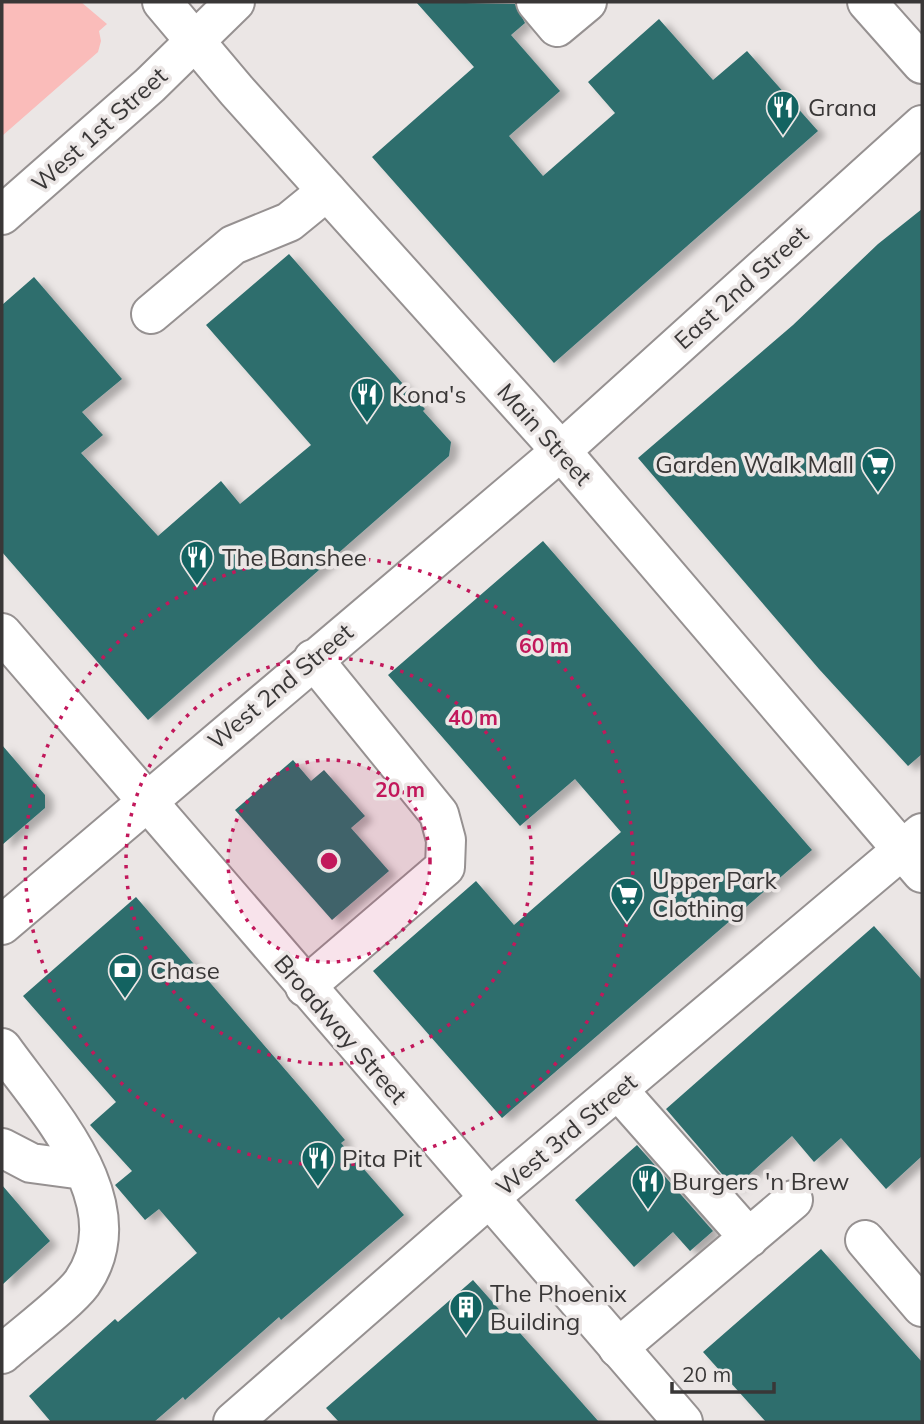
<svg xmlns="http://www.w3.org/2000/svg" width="924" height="1424" font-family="Mulish,sans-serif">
	<defs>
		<filter id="shadow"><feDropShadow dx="8" dy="4.5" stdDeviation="3.5" flood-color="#0004"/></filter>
	</defs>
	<rect width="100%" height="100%" fill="#ebe6e5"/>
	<!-- green -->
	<path fill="#fabcba" d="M 2,2 L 81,2 L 107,24 L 99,31 L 101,41 L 98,52 L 2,136 Z"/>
	<!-- building -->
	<path fill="#2d6e6d" filter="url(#shadow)" d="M 416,2 L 515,4 L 525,23 L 511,35 L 560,91 L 509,136 L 543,176 L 615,113 L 588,82 L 659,19 L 713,80 L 747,51 L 818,131 L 554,363 L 372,157 L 474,67 Z
		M 922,209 L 922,754 L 908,766 L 819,669 L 638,458 L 793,325 L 878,244 Z
		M 289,254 L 425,409 L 423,411 L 451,442 L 449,456 L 148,720 L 2,552 L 2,305 L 34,277 L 122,379 L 82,412 L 103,435 L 81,453 L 158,536 L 221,481 L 240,504 L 311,445 L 206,325 Z
		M 543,541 L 812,850 L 502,1118 L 373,971 L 476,881 L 514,925 L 621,832 L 575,779 L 520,826 L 388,675 Z
		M 2,745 L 45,795 L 45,808 L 2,845 Z
		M 293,760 L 311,781 L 324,770 L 365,816 L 351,828 L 389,871 L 332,920 L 235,810 Z
		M 136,897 L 308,1096 L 345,1140 L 341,1143 L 404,1215 L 281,1320 L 279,1317 L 185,1400 L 183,1397 L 154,1422 L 51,1422 L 29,1396 L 115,1319 L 118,1322 L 197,1253 L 159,1209 L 145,1220 L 115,1185 L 132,1171 L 90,1125 L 116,1102 L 23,996 Z
		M 874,926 L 922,980 L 922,1156 L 886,1189 L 841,1138 L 814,1162 L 792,1136 L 734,1188 L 666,1109 Z
		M 637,1145 L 713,1231 L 690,1251 L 673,1232 L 634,1267 L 575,1200 Z
		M 2,1185 L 50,1241 L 2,1285 Z
		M 821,1249 L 922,1362 L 922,1422 L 766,1422 L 703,1352 Z
		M 473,1280 L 599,1422 L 339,1422 L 326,1408 Z"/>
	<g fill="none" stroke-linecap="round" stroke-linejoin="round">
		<defs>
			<path id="minor" d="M 536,2 L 557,27 L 587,2
				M 867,2 L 922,64
				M 2,215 L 150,85 L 235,2
				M 151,314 L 233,245 L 289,222 L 327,191
				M 2,925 L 561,451 L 922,125
				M 305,987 L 445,867 L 446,840 L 439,814 L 313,659
				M 2,1048 C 46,1110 137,1204 82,1283 C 68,1302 21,1337 2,1354
				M 618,1090 L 749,1238
				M 2,1148 L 31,1163 L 83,1170
				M 865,1240 L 922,1307
				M 618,1348 L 793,1200
				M 233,1422 L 488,1199 L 922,833"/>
			<path id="major" d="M 162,2 L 237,91 L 561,451 L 922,873
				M 2,633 L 683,1422"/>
		</defs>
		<!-- minor casing -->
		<use href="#minor" stroke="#969191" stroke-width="42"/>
		<!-- major casing -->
		<use href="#major" stroke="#969191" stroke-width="42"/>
		<!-- minor -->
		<use href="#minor" stroke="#fff" stroke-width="38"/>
		<!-- major -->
		<use href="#major" stroke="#fff" stroke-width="38"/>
	</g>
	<!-- distance rings -->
	<circle cx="329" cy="861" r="101" fill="#c2185b" fill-opacity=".12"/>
	<g fill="none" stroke="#c2185b" stroke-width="3.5" stroke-dasharray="3.5 7">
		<circle cx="329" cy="861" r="101"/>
		<circle cx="329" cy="861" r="203"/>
		<circle cx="329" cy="861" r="304"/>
	</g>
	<!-- icons -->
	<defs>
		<symbol id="restaurant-pin" viewBox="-11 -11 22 30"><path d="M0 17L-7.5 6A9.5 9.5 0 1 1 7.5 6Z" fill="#136361" stroke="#ebe6e5"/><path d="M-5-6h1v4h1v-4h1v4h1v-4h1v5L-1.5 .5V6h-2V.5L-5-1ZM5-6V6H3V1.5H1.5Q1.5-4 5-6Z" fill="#fff"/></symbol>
		<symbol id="supermarket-pin" viewBox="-11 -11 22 30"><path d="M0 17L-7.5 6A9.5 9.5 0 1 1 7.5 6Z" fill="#136361" stroke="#ebe6e5"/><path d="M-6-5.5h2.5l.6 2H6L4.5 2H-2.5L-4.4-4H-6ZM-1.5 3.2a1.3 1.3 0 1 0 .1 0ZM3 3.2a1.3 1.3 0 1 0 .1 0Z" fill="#fff"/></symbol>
		<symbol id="bank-pin" viewBox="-11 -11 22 30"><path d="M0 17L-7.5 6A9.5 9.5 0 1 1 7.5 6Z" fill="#136361" stroke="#ebe6e5"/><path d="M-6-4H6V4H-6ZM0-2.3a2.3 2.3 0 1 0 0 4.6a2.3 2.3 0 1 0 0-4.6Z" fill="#fff"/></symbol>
		<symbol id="building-pin" viewBox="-11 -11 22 30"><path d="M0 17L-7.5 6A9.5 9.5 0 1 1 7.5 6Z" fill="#136361" stroke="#ebe6e5"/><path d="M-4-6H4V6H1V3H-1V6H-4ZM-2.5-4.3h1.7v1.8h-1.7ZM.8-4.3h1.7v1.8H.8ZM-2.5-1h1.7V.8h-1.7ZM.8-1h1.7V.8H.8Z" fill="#fff"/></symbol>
	</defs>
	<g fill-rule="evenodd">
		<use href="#restaurant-pin" x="764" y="88" width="38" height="52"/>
		<use href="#restaurant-pin" x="348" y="375" width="38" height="52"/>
		<use href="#supermarket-pin" x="859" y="445" width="38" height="52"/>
		<use href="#restaurant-pin" x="178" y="538" width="38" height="52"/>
		<use href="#supermarket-pin" x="608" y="875" width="38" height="52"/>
		<use href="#bank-pin" x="106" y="951" width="38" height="52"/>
		<use href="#restaurant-pin" x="299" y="1139" width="38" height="52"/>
		<use href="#restaurant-pin" x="629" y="1162" width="38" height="52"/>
		<use href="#building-pin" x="447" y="1288" width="38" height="52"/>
	</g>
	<g text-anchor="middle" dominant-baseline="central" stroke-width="7" stroke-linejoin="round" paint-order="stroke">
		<!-- poi labels -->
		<g font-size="24" fill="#393737" stroke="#ebe6e5" text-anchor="start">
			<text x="808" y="107">Grana</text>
			<text x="392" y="394">Kona's</text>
			<text x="854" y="464" text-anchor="end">Garden Walk Mall</text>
			<text x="222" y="557">The Banshee</text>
			<text x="652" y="880">Upper Park<tspan x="652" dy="28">Clothing</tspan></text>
			<text x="150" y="970">Chase</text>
			<text x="342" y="1158">Pita Pit</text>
			<text x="672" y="1181">Burgers 'n Brew</text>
			<text x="490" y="1293">The Phoenix<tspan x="490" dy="28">Building</tspan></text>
		</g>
		<!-- street labels -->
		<g font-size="24" fill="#393737" stroke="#ebe6e5">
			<text transform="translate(99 129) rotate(-42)">West 1st Street</text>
			<text transform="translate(741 287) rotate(-42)">East 2nd Street</text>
			<text transform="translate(545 434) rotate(48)">Main Street</text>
			<text transform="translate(280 686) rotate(-40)">West 2nd Street</text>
			<text transform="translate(341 1029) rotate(49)">Broadway Street</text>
			<text transform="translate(566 1134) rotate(-40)">West 3rd Street</text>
		</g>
	</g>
	<circle cx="329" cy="861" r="10" fill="#c2185b" stroke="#ebe6e5" stroke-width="3.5"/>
	<g font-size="21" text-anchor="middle" font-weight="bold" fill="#c2185b" stroke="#ebe6e5" stroke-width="7" stroke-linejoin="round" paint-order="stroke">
		<text x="544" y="653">60 m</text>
		<text x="473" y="725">40 m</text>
		<text x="400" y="797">20 m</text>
	</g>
	<!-- border -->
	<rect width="924" height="1424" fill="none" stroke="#393737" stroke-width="7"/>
	<!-- scale -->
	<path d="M672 1382v10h102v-10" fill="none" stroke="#393737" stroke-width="3.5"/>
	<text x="682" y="1382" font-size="21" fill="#393737" stroke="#ebe6e5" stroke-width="5" paint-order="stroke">20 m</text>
</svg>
